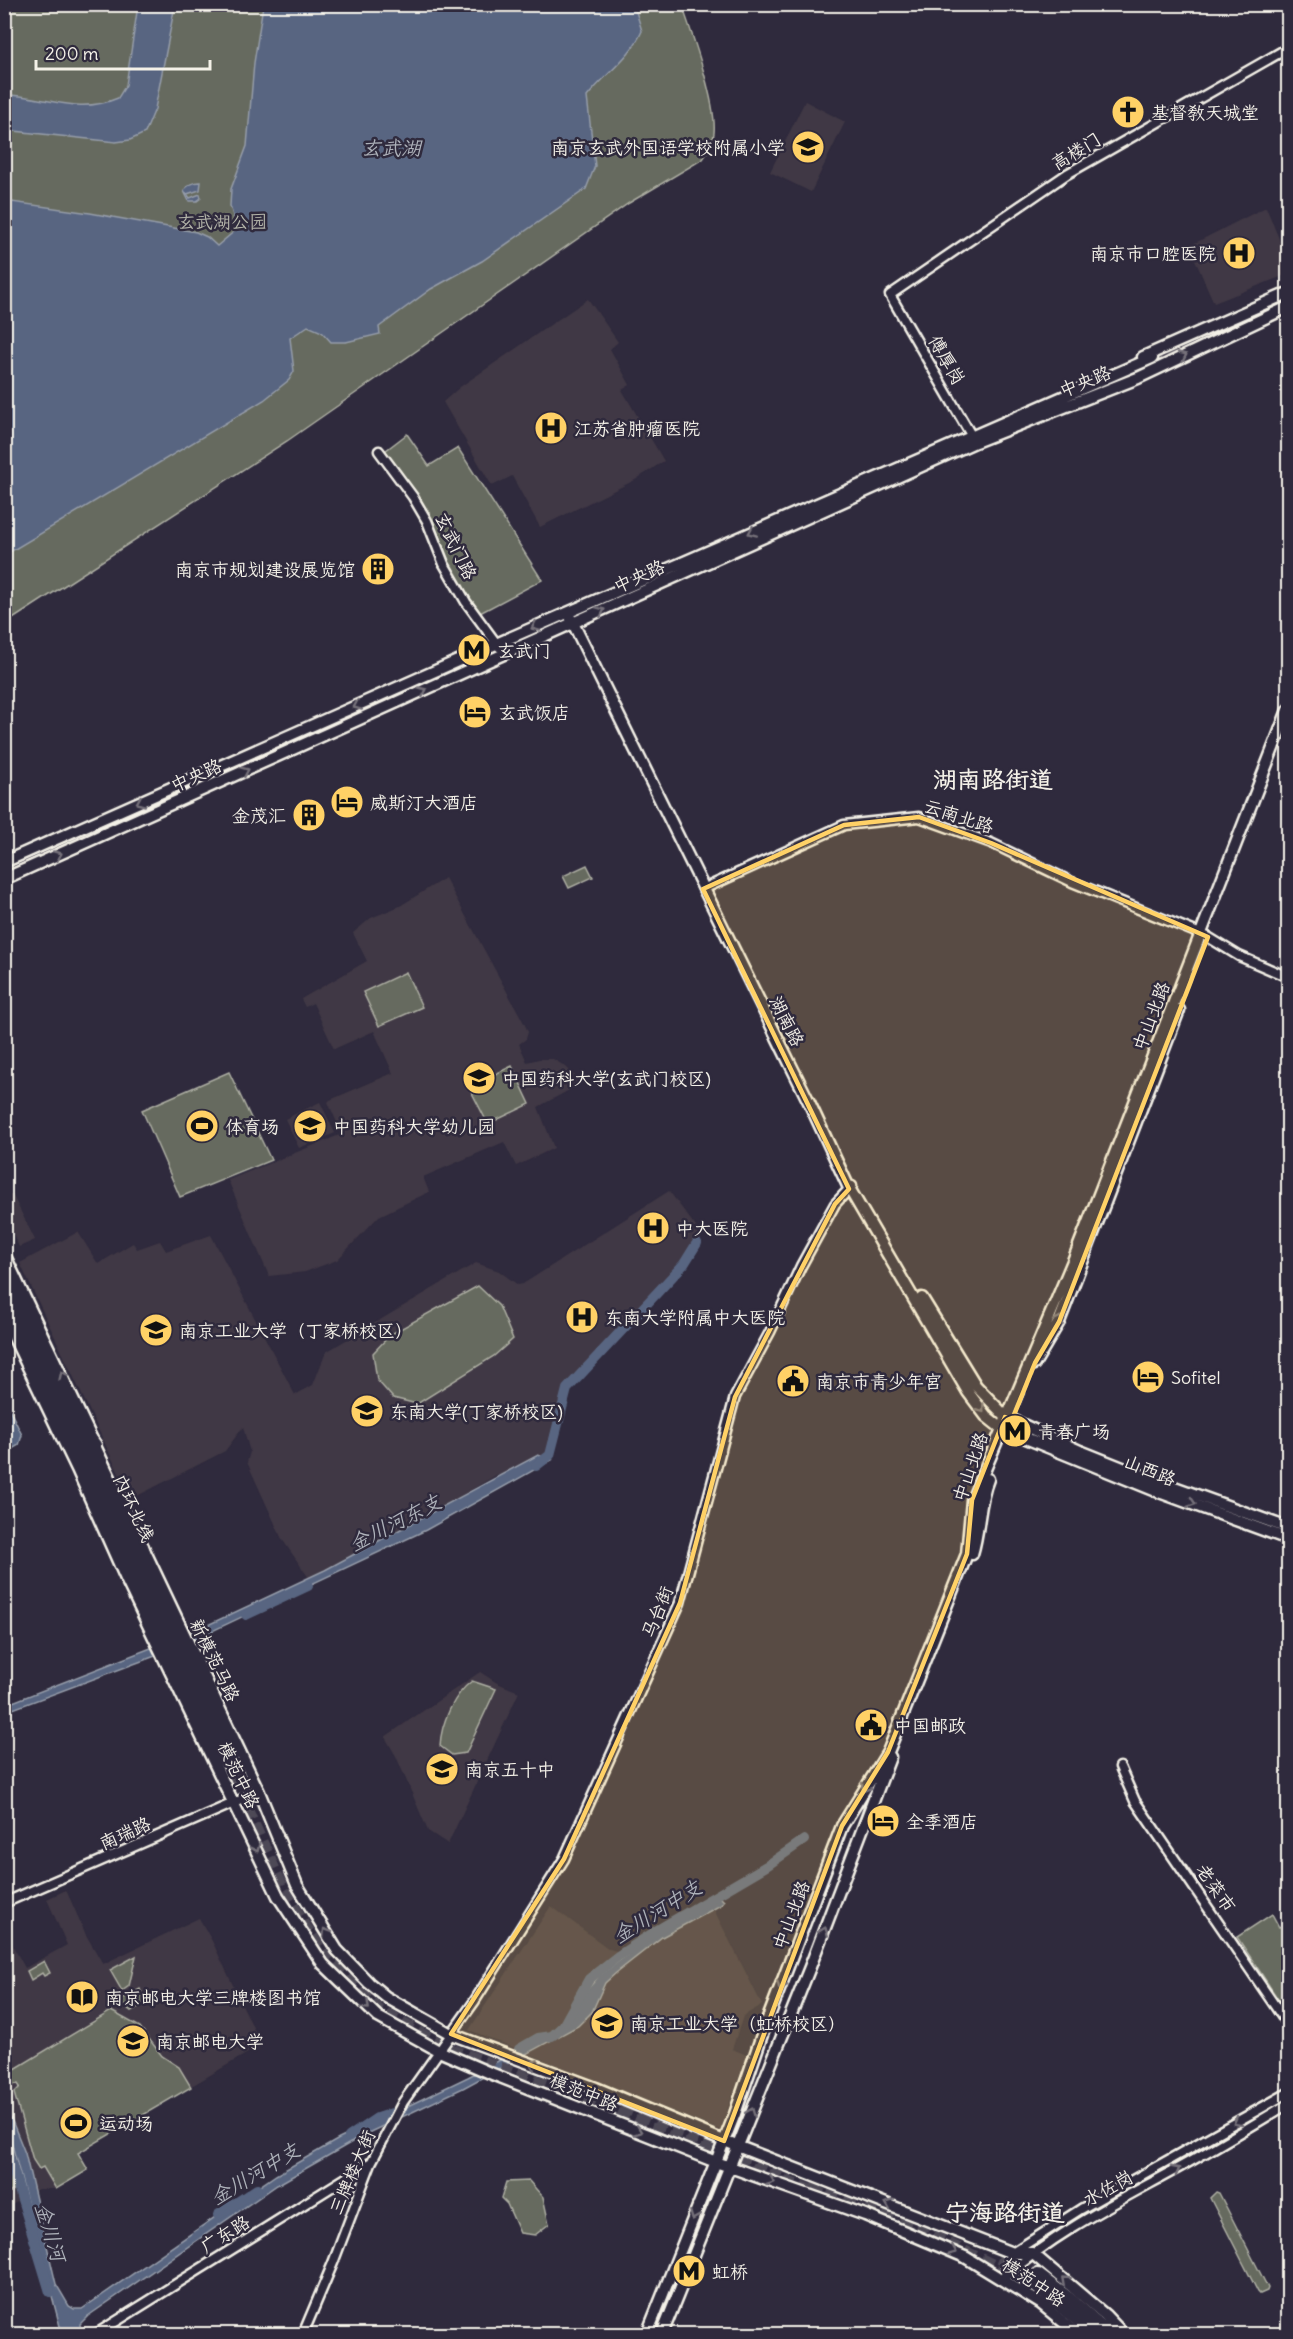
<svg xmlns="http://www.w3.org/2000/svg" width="1293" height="2339" font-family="Delius,'LXGW WenKai TC',sans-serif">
	<rect width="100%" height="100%" fill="#2f2a3d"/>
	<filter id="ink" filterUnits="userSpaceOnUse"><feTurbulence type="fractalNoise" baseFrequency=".0167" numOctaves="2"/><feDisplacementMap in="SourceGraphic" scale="12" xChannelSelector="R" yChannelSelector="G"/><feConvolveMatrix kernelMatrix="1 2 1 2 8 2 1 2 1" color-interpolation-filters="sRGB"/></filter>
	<g filter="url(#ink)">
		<!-- built -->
		<path fill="#403844" d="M 805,101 L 845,122 L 811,192 L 770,172 Z
			M 1266,207 L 1288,261 L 1288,274 L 1214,303 L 1189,246 Z
			M 588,299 L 618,342 L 610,349 L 630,385 L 622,390 L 664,461 L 635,480 L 540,527 L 512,476 L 492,486 L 443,402 L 460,387 Z
			M 445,878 L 524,1023 L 528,1032 L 526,1039 L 519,1044 L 527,1062 L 539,1059 L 553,1059 L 566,1067 L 582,1083 L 538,1107 L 554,1148 L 516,1166 L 504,1142 L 423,1177 L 429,1192 L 379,1216 L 337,1260 L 305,1272 L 269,1276 L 228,1180 L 342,1134 L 328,1102 L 330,1100 L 393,1073 L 374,1031 L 334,1049 L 313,1003 L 305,1007 L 301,999 L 367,961 L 353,933 L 371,918 L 400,906 Z
			M 320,1102 L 335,1133 L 299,1148 L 285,1119 Z
			M 669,1191 L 702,1235 L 684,1264 L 567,1389 L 550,1455 L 540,1464 L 504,1483 L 498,1474 L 396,1534 L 309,1578 L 282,1539 L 247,1462 L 250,1452 L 243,1427 L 225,1451 L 131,1499 L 20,1263 L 78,1232 L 98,1264 L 133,1243 L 137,1249 L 160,1241 L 166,1251 L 211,1235 L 295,1395 L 313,1385 L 326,1352 L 476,1263 L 499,1271 L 518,1285 L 523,1284 Z
			M 12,1194 L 35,1240 L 19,1247 L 5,1216 L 5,1198 Z
			M 480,1672 L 497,1683 L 519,1692 L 448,1844 L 428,1831 L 396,1756 L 385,1737 Z
			M 66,1890 L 86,1935 L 103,1964 L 199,1918 L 212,1941 L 257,2036 L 252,2039 L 256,2048 L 78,2153 L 88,2170 L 56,2189 L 38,2189 L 5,2209 L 4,1930 L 25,1968 L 67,1945 L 47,1899 Z
			M 551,1906 L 609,1949 L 633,1955 L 713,1908 L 762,2005 L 743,2016 L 732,2049 L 747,2055 L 720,2130 L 469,2030 Z"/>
		<!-- green -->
		<path fill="#666b5e" stroke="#adaea3" stroke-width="1.5" d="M 5,5 L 682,5 C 692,34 717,104 714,133 C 713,144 709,151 703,159 L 629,203 L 287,441 L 5,624 Z
			M 407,434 L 429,466 L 458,448 L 542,580 L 480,613 L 449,567 L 428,519 L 385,451 Z
			M 587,865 L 593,877 L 569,888 L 563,876 Z
			M 406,972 L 422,1007 L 379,1026 L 363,992 Z
			M 512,1066 L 530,1104 L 488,1124 L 470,1089 L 472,1085 Z
			M 229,1072 L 271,1160 L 180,1197 L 142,1110 Z
			M 478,1286 L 499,1306 L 513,1339 L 494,1356 L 417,1404 L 393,1398 L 377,1380 L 373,1353 L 391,1334 Z
			M 472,1681 L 496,1689 L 466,1753 L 452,1755 L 440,1746 C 441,1723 454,1694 472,1681 Z
			M 1272,1914 L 1279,1927 L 1288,1923 L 1288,1998 L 1284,2002 L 1287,2007 L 1284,2008 L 1237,1937 Z
			M 136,1956 L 129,1986 L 122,1991 L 110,1970 Z
			M 44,1961 L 50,1973 L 44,1976 L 42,1973 L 31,1980 L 27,1971 Z
			M 140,1989 L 146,2003 L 131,2011 L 118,2001 Z
			M 111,2011 L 140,2027 L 162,2056 L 179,2067 L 191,2087 L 78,2153 L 88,2170 L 56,2189 L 43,2167 L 39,2169 L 33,2160 L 14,2093 L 20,2087 L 18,2084 L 11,2085 L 10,2072 Z
			M 5,2135 L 18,2187 L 6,2195 L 4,2191 Z
			M 529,2181 L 543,2197 L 549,2224 L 535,2235 L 520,2233 L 507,2204 L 501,2198 L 506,2182 Z
			M 1216,2192 L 1219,2193 L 1268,2288 L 1267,2291 L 1260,2294 L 1258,2292 L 1210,2198 Z"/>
		<!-- water -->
		<path fill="#586581" stroke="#969daa" stroke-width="1.5" d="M 138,5 L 175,5 L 155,109 L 145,133 L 130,140 L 116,142 L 5,130 L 5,95 C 45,95 76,116 118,98 L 126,85 Z
			M 263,5 L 634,5 L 642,31 C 631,57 605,74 587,97 L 595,166 L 586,189 L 482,261 L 431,289 L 379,327 L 380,334 L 346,342 L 331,342 L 322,332 L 308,326 L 290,338 L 294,371 L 289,380 L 264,400 L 5,555 L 5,201 L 90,213 L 196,232 L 207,237 L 217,246 L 237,229 L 230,206 L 231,189 L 247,146 L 254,63 Z
			M 201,182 L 200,190 L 187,194 L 190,198 L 200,194 L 201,198 L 197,201 L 189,201 L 184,191 C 187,185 194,182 201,182 Z
			M 4,1398 L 22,1435 L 19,1445 L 5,1453 L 5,1445 L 10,1435 L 5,1419 Z
			M 538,1455 L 552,1460 L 426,1530 L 174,1649 L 5,1712 L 5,1705 L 197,1630 L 325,1570 Z
			M 720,1897 L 724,1901 L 721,1905 L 662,1937 L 616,1973 L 605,1983 L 592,2012 L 578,2026 L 463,2088 L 366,2134 L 277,2185 L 88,2316 L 80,2324 L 81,2334 L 62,2334 L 5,2118 L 4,2101 L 25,2153 L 56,2284 L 69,2306 L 74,2309 L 82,2309 L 276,2175 L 339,2139 L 468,2077 L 555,2031 L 569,2016 L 585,1992 L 599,1976 L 652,1936 Z"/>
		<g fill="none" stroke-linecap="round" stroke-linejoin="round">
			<!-- river -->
			<path stroke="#586581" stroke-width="10" d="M 536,1466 L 550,1455 L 567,1389 L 684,1264 L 697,1243
				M 246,1615 L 308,1586
				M 519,2049 L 538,2038 L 552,2036 L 563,2026 L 589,1979 L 618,1956 L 659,1929 L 768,1865 L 804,1840
				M 349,2137 L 377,2118 L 404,2109
				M 4,2140 L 50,2292
				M 218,2215 L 257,2189"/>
			<!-- major-tunnel -->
			<path stroke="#4d4857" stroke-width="10" stroke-dasharray="10 5" stroke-linecap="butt" d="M 1154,364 L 1200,343"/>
			<!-- highway-tunnel -->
			<path stroke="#4d4857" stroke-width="12" stroke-dasharray="12 6" stroke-linecap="butt" d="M 232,1757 L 254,1805
				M 224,1760 L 284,1890 L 303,1923 L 326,1958 L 380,2011 L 447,2048 L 586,2099 L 686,2144 L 823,2195
				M 589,2092 L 680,2132 L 790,2174
				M 812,2182 L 860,2199
				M 865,2210 L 913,2227 L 1033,2284
				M 998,2258 L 1038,2275"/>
			<defs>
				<path id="minor" d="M 975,442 L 890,295 L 1067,174 L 1288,48
					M 379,451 L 413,497 L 427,521 L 444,564 L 466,602 L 499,647
					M 703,889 L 844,825 L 919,817 L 991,843 L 1072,882 L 1208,937 L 1239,956 L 1288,977
					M 1120,1767 L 1135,1801 L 1288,2025
					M 4,1903 L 259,1792
					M 1003,2279 L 1012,2253 L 1081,2209 L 1288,2093
					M 1003,2279 C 1054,2233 1113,2204 1173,2171 C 1212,2150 1250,2127 1288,2104
					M 96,2334 L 370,2163
					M 303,2334 L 333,2263 L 371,2163 L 403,2102 L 474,2002 L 564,1859 L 680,1603 L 735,1397 L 770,1332 L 801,1266 L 835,1204 L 852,1186"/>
				<path id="major" d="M 1143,357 L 1288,293
					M 571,619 L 809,1102 L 849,1188 L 968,1392 L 986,1416 L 1001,1428 L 1159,1492 L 1288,1539
					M 4,862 L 496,644 L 1152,358
					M 4,879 L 975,442 L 1138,378 L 1288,307
					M 4,1254 L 259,1792 L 297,1885 L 337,1950 L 369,1983 L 386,1997 L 451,2034 L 596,2088 L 724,2141 L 1012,2253 L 1032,2253 L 1105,2315 L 1123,2334
					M 922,1298 L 976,1386 L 1006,1417 L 1080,1451 L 1130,1471 L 1288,1528
					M 4,1317 L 77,1469 L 126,1579 L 278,1896 L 323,1964 L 378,2017 L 439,2051 L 490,2073 L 716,2162 L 865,2215 L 965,2257 L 1040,2303 L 1078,2334
					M 1034,1364 L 1059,1322 L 1179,1010
					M 972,1554 C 980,1528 978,1503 988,1479
					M 647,2334 L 735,2114 L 764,2029 L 842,1826 L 888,1752 L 967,1554 L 972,1500 L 1073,1261 L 1288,710
					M 662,2334 L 810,1967 L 890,1757"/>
				<path id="highway" d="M 4,1274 L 232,1757
					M 4,1296 L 173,1657 L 224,1760
					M 82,1427 L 95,1445
					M 142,1546 L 150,1571
					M 1038,2275 L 1071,2300 L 1110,2334
					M 1033,2284 L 1095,2334"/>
			</defs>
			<!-- minor casing -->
			<use href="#minor" stroke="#f4f1e8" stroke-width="13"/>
			<!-- major casing -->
			<use href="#major" stroke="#f4f1e8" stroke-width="15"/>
			<!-- highway casing -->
			<use href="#highway" stroke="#f4f1e8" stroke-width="16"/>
			<!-- minor -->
			<use href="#minor" stroke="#2f2a3d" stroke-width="8"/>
			<!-- major -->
			<use href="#major" stroke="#2f2a3d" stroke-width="10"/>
			<!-- highway -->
			<use href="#highway" stroke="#2f2a3d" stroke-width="12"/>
		</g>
		<!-- one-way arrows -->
		<defs><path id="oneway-chevron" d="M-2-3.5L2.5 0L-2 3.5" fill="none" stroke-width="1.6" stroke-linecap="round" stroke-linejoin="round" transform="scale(1.5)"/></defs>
		<g stroke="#747079">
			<use href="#oneway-chevron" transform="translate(1183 356) rotate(-25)"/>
			<use href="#oneway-chevron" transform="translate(752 532) rotate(156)"/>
			<use href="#oneway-chevron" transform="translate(601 611) rotate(-24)"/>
			<use href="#oneway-chevron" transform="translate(535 627) rotate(156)"/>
			<use href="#oneway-chevron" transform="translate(423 691) rotate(-24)"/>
			<use href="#oneway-chevron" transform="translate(357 706) rotate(156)"/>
			<use href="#oneway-chevron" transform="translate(245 771) rotate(-24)"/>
			<use href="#oneway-chevron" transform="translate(140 802) rotate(156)"/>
			<use href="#oneway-chevron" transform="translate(58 855) rotate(-24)"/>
			<use href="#oneway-chevron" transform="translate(1059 1320) rotate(-65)"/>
			<use href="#oneway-chevron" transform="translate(63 1375) rotate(-115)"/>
			<use href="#oneway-chevron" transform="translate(981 1409) rotate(52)"/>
			<use href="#oneway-chevron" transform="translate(1192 1503) rotate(19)"/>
			<use href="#oneway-chevron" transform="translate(865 1788) rotate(121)"/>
			<use href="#oneway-chevron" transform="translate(256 1848) rotate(65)"/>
			<use href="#oneway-chevron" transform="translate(824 1931) rotate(-69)"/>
			<use href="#oneway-chevron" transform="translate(326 1932) rotate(-122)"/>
			<use href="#oneway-chevron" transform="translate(781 1986) rotate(112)"/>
			<use href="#oneway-chevron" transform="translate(366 2006) rotate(44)"/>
			<use href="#oneway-chevron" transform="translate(533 2064) rotate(-159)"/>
			<use href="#oneway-chevron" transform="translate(751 2112) rotate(-68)"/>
			<use href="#oneway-chevron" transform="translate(1237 2122) rotate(151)"/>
			<use href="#oneway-chevron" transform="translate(638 2131) rotate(22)"/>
			<use href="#oneway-chevron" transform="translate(1176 2170) rotate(-28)"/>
			<use href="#oneway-chevron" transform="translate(771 2181) rotate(20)"/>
			<use href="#oneway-chevron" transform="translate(889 2204) rotate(-158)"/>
			<use href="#oneway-chevron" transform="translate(694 2216) rotate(112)"/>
			<use href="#oneway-chevron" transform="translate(953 2251) rotate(23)"/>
			<use href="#oneway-chevron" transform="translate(1065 2280) rotate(-138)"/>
		</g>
	</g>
	<!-- marked area -->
	<path fill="#ffd166" fill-opacity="0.2" stroke="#ffd166" stroke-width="4.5" stroke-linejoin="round" d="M 919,817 L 991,843 L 1208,937 L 1059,1322 L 1035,1363 L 1012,1420 L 1005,1417 L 972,1500 L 967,1554 L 888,1752 L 842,1826 L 724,2141 L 451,2034 L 564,1859 L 680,1603 L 735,1397 L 835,1204 L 849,1189 L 703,889 L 844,825 Z"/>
	<!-- icons -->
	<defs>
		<symbol id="church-disc" viewBox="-11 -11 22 22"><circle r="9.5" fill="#ffd166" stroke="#2f2a3d"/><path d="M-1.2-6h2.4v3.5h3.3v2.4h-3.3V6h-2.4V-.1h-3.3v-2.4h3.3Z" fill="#111"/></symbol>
		<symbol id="school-disc" viewBox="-11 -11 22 22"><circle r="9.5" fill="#ffd166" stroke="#2f2a3d"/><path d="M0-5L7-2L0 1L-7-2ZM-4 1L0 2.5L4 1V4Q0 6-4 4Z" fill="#111"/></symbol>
		<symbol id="hospital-disc" viewBox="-11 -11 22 22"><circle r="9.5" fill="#ffd166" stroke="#2f2a3d"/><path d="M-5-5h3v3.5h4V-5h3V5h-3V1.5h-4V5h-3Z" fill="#111"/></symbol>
		<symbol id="building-disc" viewBox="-11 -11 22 22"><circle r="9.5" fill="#ffd166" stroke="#2f2a3d"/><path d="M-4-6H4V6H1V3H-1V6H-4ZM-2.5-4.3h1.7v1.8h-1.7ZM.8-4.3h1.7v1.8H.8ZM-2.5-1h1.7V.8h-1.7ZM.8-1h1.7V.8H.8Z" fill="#111"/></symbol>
		<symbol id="metro-disc" viewBox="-11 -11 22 22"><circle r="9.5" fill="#ffd166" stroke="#2f2a3d"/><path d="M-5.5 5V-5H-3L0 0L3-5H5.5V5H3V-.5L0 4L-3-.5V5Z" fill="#111"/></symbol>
		<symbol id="hotel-disc" viewBox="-11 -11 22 22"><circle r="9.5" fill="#ffd166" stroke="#2f2a3d"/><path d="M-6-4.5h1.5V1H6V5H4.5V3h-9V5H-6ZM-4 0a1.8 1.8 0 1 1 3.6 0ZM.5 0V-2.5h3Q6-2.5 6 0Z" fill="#111"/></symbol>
		<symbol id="university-disc" viewBox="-11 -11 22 22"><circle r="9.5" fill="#ffd166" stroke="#2f2a3d"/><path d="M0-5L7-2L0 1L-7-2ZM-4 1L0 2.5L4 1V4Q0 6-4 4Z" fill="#111"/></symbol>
		<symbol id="stadium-disc" viewBox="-11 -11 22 22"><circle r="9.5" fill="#ffd166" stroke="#2f2a3d"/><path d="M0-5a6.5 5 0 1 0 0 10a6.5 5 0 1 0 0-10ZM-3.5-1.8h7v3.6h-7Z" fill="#111"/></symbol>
		<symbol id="civic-disc" viewBox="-11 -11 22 22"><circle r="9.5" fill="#ffd166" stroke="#2f2a3d"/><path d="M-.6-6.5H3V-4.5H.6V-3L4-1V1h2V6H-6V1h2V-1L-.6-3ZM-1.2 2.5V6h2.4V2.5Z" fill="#111"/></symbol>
		<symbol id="library-disc" viewBox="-11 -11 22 22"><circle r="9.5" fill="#ffd166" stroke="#2f2a3d"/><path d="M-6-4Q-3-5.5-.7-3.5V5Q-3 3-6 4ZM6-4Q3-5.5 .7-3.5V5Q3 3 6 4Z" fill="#111"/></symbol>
	</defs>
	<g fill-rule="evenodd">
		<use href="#church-disc" x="1109" y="93" width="38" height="38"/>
		<use href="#school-disc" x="789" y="128" width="38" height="38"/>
		<use href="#hospital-disc" x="1220" y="234" width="38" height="38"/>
		<use href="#hospital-disc" x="532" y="409" width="38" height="38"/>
		<use href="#building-disc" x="359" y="550" width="38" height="38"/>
		<use href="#metro-disc" x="455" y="631" width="38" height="38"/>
		<use href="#hotel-disc" x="456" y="693" width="38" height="38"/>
		<use href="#hotel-disc" x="328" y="783" width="38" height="38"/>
		<use href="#building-disc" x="290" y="796" width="38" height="38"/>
		<use href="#university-disc" x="460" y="1059" width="38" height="38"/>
		<use href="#stadium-disc" x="183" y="1107" width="38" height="38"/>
		<use href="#school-disc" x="291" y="1107" width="38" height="38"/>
		<use href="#hospital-disc" x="634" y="1209" width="38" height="38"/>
		<use href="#hospital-disc" x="563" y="1298" width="38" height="38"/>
		<use href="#university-disc" x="137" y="1311" width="38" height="38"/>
		<use href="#hotel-disc" x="1129" y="1358" width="38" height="38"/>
		<use href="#civic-disc" x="774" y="1362" width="38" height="38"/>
		<use href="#university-disc" x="348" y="1392" width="38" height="38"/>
		<use href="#metro-disc" x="996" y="1412" width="38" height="38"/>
		<use href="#civic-disc" x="852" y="1706" width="38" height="38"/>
		<use href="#school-disc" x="423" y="1750" width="38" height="38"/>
		<use href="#hotel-disc" x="864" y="1802" width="38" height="38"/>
		<use href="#library-disc" x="63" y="1978" width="38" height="38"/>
		<use href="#university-disc" x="588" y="2004" width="38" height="38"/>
		<use href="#university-disc" x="114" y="2022" width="38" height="38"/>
		<use href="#stadium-disc" x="57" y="2104" width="38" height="38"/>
		<use href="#metro-disc" x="670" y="2252" width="38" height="38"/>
	</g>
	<g text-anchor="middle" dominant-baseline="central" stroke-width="5" stroke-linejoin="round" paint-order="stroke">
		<!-- poi labels -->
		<g font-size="18" fill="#f4f1e8" stroke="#2f2a3d" text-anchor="start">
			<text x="1151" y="112">基督教天城堂</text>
			<text x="785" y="147" text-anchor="end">南京玄武外国语学校附属小学</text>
			<text x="1216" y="253" text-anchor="end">南京市口腔医院</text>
			<text x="574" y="428">江苏省肿瘤医院</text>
			<text x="355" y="569" text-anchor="end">南京市规划建设展览馆</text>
			<text x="497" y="650">玄武门</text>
			<text x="498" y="712">玄武饭店</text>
			<text x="370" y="802">威斯汀大酒店</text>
			<text x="286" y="815" text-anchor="end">金茂汇</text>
			<text x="502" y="1078">中国药科大学(玄武门校区)</text>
			<text x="225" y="1126">体育场</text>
			<text x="333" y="1126">中国药科大学幼儿园</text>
			<text x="676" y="1228">中大医院</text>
			<text x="605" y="1317">东南大学附属中大医院</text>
			<text x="179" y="1330">南京工业大学（丁家桥校区）</text>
			<text x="1171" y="1377">Sofitel</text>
			<text x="816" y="1381">南京市青少年宫</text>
			<text x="390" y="1411">东南大学(丁家桥校区)</text>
			<text x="1038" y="1431">青春广场</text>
			<text x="894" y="1725">中国邮政</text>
			<text x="465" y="1769">南京五十中</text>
			<text x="906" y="1821">全季酒店</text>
			<text x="105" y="1997">南京邮电大学三牌楼图书馆</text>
			<text x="630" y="2023">南京工业大学（虹桥校区）</text>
			<text x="156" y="2041">南京邮电大学</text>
			<text x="99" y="2123">运动场</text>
			<text x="712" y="2271">虹桥</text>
		</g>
		<!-- street labels -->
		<g font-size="18" fill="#f4f1e8" stroke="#2f2a3d">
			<text transform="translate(1076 151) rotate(-31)">高楼门</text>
			<text transform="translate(947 360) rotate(60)">傅厚岗</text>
			<text transform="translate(1085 381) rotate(-22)">中央路</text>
			<text transform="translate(456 546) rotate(64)">玄武门路</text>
			<text transform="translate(639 576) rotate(-24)">中央路</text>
			<text transform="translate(196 775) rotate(-24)">中央路</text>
			<text transform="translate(959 816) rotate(18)">云南北路</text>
			<text transform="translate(1151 1016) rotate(-69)">中山北路</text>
			<text transform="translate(787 1021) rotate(63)">湖南路</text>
			<text transform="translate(970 1467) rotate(-71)">中山北路</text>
			<text transform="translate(1150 1470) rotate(22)">山西路</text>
			<text transform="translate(134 1508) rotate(65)">内环北线</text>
			<text transform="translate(657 1612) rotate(-68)">马台街</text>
			<text transform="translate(215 1660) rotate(64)">新模范马路</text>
			<text transform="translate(239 1775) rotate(64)">模范中路</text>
			<text transform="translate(125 1833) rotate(-24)">南瑞路</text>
			<text transform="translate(1216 1888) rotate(55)">老菜市</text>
			<text transform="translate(791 1915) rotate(-69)">中山北路</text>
			<text transform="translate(584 2092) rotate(22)">模范中路</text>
			<text transform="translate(352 2172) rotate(-67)">三牌楼大街</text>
			<text transform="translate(1108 2188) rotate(-29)">水佐岗</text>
			<text transform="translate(225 2234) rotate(-32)">广东路</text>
			<text transform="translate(1034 2282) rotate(34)">模范中路</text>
		</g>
		<!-- park labels -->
		<g font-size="18" fill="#b4b5aa" stroke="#2f2a3d">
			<text x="222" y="221">玄武湖公园</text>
		</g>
		<!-- water labels -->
		<g font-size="20" font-style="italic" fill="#aeb2ba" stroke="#2f2a3d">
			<text x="391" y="147">玄武湖</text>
			<text transform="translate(395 1522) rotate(-27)">金川河东支</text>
			<text transform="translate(657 1911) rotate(-32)">金川河中支</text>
			<text transform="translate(255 2173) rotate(-31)">金川河中支</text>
			<text transform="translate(51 2232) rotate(73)">金川河</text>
		</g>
		<!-- district labels -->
		<g font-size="24" font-weight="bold" fill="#f4f1e8" stroke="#2f2a3d">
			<text x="993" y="779">湖南路街道</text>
			<text x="1005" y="2212">宁海路街道</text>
		</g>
	</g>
	<!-- margin -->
	<rect width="1293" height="2339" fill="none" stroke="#2f2a3d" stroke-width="24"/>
	<rect x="12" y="12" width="1269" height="2315" fill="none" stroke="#f4f1e8" stroke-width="2" filter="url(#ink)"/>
	<!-- scale -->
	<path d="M36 60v9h174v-9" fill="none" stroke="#f4f1e8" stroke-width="3"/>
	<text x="45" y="60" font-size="18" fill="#f4f1e8" stroke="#2f2a3d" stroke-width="4.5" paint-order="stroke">200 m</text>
</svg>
